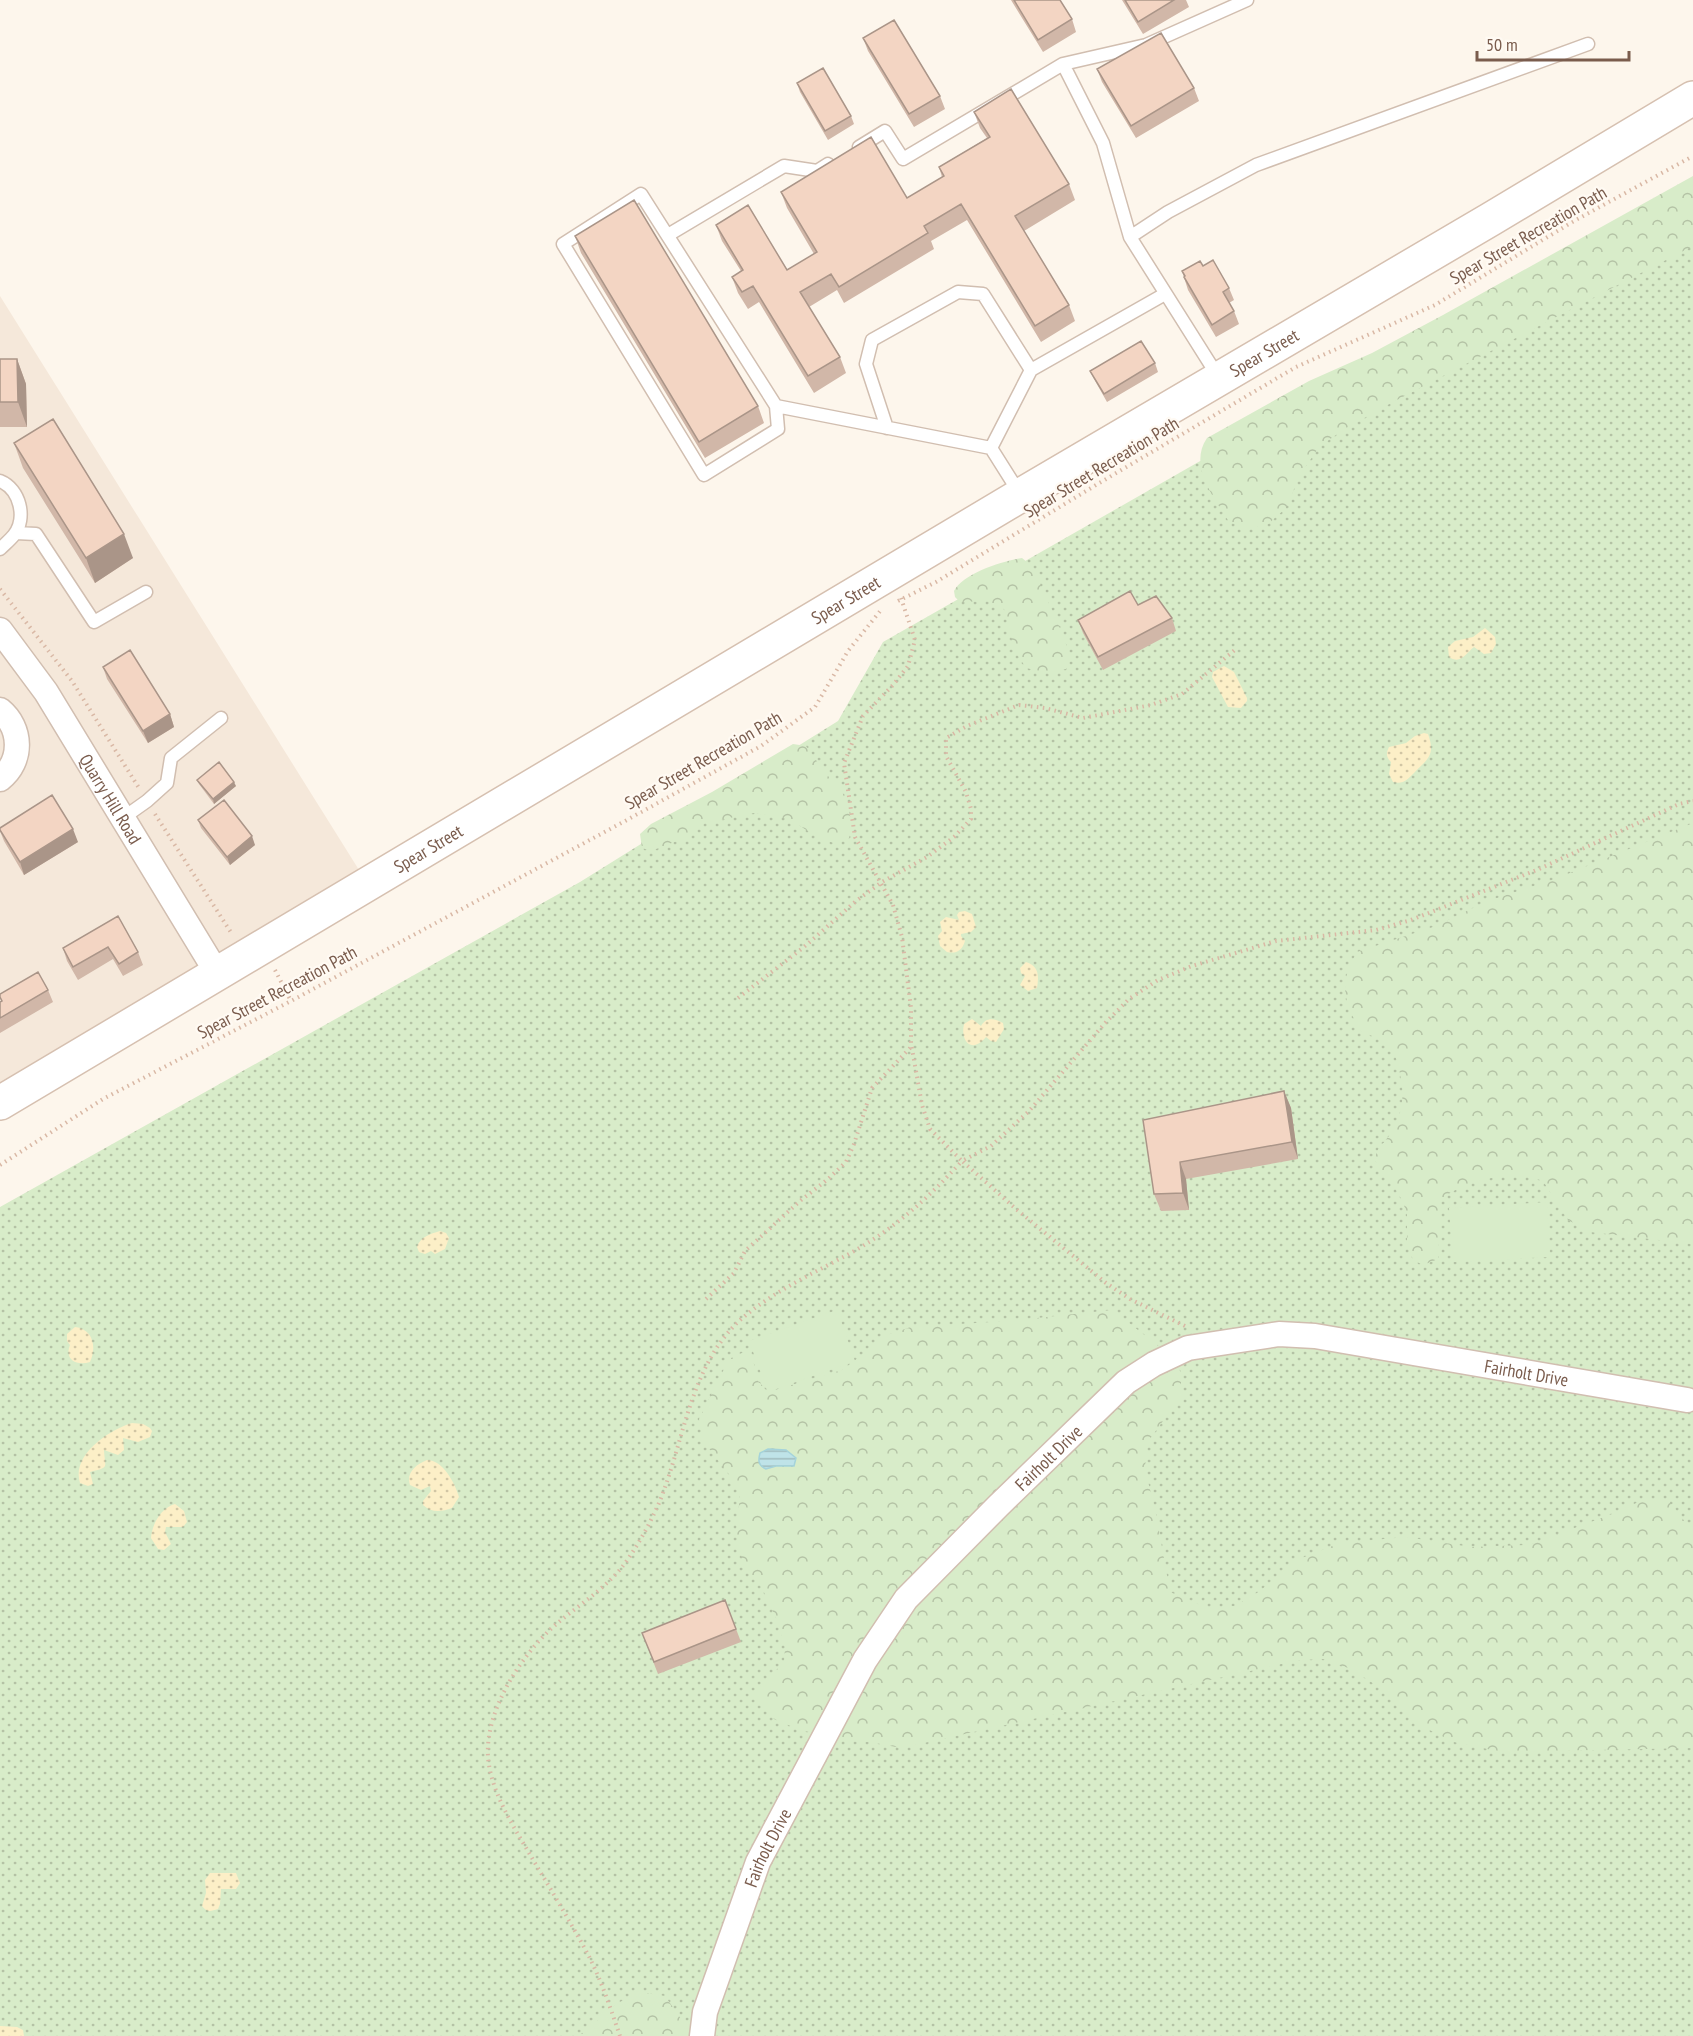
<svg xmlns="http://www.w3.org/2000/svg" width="1693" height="2036" font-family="'PT Sans Narrow',sans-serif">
	<defs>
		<pattern id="grass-dots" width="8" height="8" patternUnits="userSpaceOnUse" patternTransform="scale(1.5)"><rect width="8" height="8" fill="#d8ecc9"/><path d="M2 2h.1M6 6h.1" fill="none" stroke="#b4c2a5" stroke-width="1.8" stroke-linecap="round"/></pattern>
		<pattern id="forest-crowns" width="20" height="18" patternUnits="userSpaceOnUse" patternTransform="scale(1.5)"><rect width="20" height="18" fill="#d8ecc9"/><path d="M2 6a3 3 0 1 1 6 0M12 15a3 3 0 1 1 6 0" fill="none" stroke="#b4c2a5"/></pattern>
		<pattern id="sand-dots" width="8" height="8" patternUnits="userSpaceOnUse" patternTransform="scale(1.5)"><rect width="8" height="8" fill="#fcefc7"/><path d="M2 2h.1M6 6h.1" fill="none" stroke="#d1c5a4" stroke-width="1.8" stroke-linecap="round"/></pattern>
		<pattern id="water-rules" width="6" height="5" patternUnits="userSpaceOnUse" patternTransform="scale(1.5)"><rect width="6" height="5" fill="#bfe3e8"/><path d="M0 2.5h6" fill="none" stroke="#a0bbbe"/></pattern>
	</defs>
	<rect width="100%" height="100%" fill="#fdf6ec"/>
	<!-- residential -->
	<path fill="#f5e8da" d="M 0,296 L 359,870 L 0,1085 Z"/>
	<!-- grass -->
	<path fill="url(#grass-dots)" d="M 1693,203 L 1693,2036 L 0,2036 L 0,1207 L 580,882 L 838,721 L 883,642 L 1323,391 Z"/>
	<!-- forest -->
	<path fill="url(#forest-crowns)" d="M 1693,176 L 1693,246 L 1691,247 L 1393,402 L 1343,430 L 1319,447 L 1300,475 L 1286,508 L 1268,524 L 1249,529 L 1229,522 C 1214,497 1188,466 1207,438 L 1309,381 L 1372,353 L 1443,315 Z
		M 1022,558 L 1032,566 L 1059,626 L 1069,652 L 1066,669 L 1048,673 L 1026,668 L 1015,651 L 1004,609 L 987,601 L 960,602 L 955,597 L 954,591 C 963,573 1003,561 1022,558 Z
		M 793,744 L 806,746 L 826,774 L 841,789 L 849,810 L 852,826 L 849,838 L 834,843 L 818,838 L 790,819 L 754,813 L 705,823 L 682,839 L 651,851 L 642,848 L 640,834 L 651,824 L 712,792 Z
		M 1693,823 L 1693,1244 L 1590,1232 L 1568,1220 L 1543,1181 C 1534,1178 1523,1174 1514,1175 C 1492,1176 1456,1185 1441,1200 L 1438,1259 L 1423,1265 L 1413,1260 L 1407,1243 L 1407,1215 L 1403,1202 L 1391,1181 L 1375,1161 C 1377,1144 1385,1144 1393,1130 C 1400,1118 1404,1100 1402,1086 C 1400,1073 1398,1057 1390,1047 C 1383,1037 1368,1037 1359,1029 C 1356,1026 1355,1020 1353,1017 C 1341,991 1343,976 1357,952 L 1436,926 L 1485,902 L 1555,879 Z
		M 1112,1310 L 1177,1360 L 1181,1375 L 1181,1396 L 1147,1443 L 1145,1469 L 1156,1514 L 1170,1592 L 1208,1608 L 1235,1606 L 1260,1591 L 1294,1561 L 1340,1543 L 1406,1537 L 1471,1547 L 1529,1545 L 1612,1514 L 1645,1499 L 1668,1500 L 1693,1532 L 1693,1748 L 1502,1752 L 1454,1742 L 1415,1723 L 1385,1691 L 1351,1669 L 1323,1659 L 1300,1660 L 901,1748 L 870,1742 L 850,1741 L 800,1730 L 774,1719 L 756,1696 L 768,1677 L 784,1663 L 785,1647 L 776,1618 L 762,1588 L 743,1563 L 736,1532 L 740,1496 L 731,1477 L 704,1442 L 699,1419 L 729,1359 L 746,1351 L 754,1364 L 758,1381 L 768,1392 L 842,1370 L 866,1352 L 881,1337 L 911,1327 L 1008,1321 Z
		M 639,1992 L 665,1996 L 693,2036 L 577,2036 L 586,2031 L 616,2004 Z"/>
	<!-- sand -->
	<path fill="url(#sand-dots)" d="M 1485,628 L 1495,637 L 1496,644 L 1491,653 L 1484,654 L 1474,647 C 1466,653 1461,665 1449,657 L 1448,647 L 1455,641 L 1473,637 Z
		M 1224,666 L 1234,672 L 1247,698 L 1247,701 L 1241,708 L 1228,707 L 1212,677 L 1213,672 Z
		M 1424,733 L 1428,734 C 1436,756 1427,759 1414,773 C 1408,779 1403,785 1393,782 L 1389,774 L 1391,762 C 1386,757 1386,753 1389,747 L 1406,743 L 1415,736 Z
		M 965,911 L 972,914 L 976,927 L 971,932 L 961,934 L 961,936 L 965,941 C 962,951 956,954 947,952 L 940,946 L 938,936 L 942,931 L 940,922 L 946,917 L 959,920 L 957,915 L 959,912 Z
		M 1026,962 C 1039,966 1039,976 1037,988 L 1028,991 L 1020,985 L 1025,976 L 1021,973 L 1020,968 Z
		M 972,1019 L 981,1026 C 986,1017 994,1018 1003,1023 L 1004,1029 L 996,1042 L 991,1041 L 986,1037 C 972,1054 960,1042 964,1024 Z
		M 440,1231 L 446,1233 L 449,1238 L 445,1249 L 435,1254 L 431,1251 L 425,1254 L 419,1252 L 417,1247 C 420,1237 430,1234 440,1231 Z
		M 75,1327 C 93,1329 97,1347 90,1362 C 77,1366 64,1360 70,1345 L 67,1341 L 67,1334 Z
		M 132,1423 L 143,1424 L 150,1428 L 152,1431 L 150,1437 L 138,1442 L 123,1438 L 124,1450 L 118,1455 L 104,1450 C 105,1469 110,1467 90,1472 L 93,1484 L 88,1486 L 80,1483 C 71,1455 109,1430 132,1423 Z
		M 427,1460 C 443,1460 455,1483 459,1497 L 452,1508 C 441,1512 432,1513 423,1505 L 423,1501 L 431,1491 L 430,1486 L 421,1490 L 410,1485 C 406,1473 415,1465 427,1460 Z
		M 175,1504 L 184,1511 L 187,1522 L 183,1527 L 166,1527 L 165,1532 L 171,1544 L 164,1550 L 158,1549 L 151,1538 C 152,1524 161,1508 175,1504 Z
		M 210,1873 L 236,1873 L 240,1883 L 236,1889 L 221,1889 L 220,1904 L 218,1909 C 211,1911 207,1913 202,1906 L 206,1893 L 205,1880 Z
		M 0,2026 L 17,2027 L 23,2030 L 24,2036 L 0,2036 Z"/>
	<!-- park -->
	<path fill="#d8ecc9" d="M 1547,1202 L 1550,1257 L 1453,1262 L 1449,1208 Z
		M 837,1310 L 855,1361 L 768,1392 L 749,1341 Z"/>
	<!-- water -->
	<path fill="url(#water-rules)" stroke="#a5d3da" stroke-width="1.5" d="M 768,1449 L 786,1450 L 796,1458 L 794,1466 L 776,1466 L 766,1469 C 758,1465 758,1461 760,1453 Z"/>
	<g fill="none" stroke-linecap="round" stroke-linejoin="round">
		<defs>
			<path id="service" d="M 1063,64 L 1146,45 L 1247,0
				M 859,147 L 885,131 L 903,159 L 1063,64 L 1103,143 L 1130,237 L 1219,378
				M 668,235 L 784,166 L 817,171 L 828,164
				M 1130,237 L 1168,212 L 1256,165 L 1588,44
				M 776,406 L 778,429 L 704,475 L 563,244 L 641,194 L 776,406 L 991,448 L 1020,494
				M 887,428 L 866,364 L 872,340 L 958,292 L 983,294 L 1031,370
				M 991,448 L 1031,370 L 1165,294
				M 0,481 C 20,489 27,518 14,535 C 10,540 5,544 0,549
				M 16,533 L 36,534 L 94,622 L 146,592
				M 123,818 L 147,801 L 167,783 L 171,758 L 221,718"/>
			<g id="minor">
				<path id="s1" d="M 0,630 L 46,692 L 217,973"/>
				<path d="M 0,710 C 22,728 23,761 0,779"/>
				<path id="s2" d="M 702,2036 L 705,2012 L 758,1862 L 865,1660 L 906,1599 L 998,1506 L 1126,1382 L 1154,1364 L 1188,1348 L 1279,1334 L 1315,1336 L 1687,1400"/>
			</g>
			<g id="secondary">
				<path id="s3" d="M 0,1103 L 1021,495 L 1491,219 L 1693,98"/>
			</g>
		</defs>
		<!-- service casing -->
		<use href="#service" stroke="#d1beb0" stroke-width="15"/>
		<!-- minor casing -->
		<use href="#minor" stroke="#d1beb0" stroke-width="27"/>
		<!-- secondary casing -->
		<use href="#secondary" stroke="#d6c0b0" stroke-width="36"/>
		<!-- path -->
		<path stroke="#d9b8a5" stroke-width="4" stroke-dasharray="1.5 4.5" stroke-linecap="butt" d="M 0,589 L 72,681 L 139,788
			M 901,598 L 915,640 L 908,666 L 893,685 L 863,716 L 844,763 L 855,837 L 893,905 L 902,937 L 911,1008 L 911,1043 L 922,1105 L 930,1129 L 962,1161 L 991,1146 L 1029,1111 L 1106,1022 L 1129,999 L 1158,980 L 1192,966 L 1276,941 L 1376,930 L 1411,920 L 1539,869 L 1679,804 L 1693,801
			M 898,601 L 936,582 L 1101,482 L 1296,367 L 1435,305 L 1574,221 L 1693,156
			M 155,814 L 232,934
			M 275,970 L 291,1001
			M 738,998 L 804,947 L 856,901 L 882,882 L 927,857 L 954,837 L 971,819 L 971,809 L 966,792 L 946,756 L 946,738 L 967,726 L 1019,705 L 1045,708 L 1083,718 L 1151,705 L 1182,694 L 1236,649
			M 0,1165 L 103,1099 L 291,1001 L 625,821 L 761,746 L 815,707 L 848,651 L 881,610
			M 706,1299 L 734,1273 L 745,1251 L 800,1201 L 828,1179 L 846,1162 L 854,1144 L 872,1088 L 911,1047
			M 620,2036 C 610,2007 600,1976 585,1949 C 568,1918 550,1888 532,1858 C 514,1827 491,1793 488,1757 C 485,1711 520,1657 553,1627 C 579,1604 611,1586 630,1556 C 641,1540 651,1521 659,1503 C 684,1443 689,1369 738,1322 C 772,1291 817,1272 856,1250 C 900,1224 928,1198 962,1161 L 1016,1209 L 1106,1283 L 1130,1299 L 1185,1326"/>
		<!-- service -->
		<use href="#service" stroke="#fff" stroke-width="12"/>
		<!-- minor -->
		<use href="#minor" stroke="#fff" stroke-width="24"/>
		<!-- secondary -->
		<use href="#secondary" stroke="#fff" stroke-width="33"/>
	</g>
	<!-- wall -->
	<path fill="#d1b7a8" d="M 1011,0 L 1060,0 L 1072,19 L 1076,32 L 1043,52 Z
		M 1122,0 L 1186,0 L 1189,7 L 1143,34 Z
		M 863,38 L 940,96 L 945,109 L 914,127 L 868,51 Z
		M 1097,69 L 1194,88 L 1199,101 L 1136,138 L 1102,82 Z
		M 797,83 L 851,116 L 854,124 L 828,140 L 800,92 Z
		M 974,112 L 1069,184 L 1075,200 L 1024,231 L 1069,305 L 1075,321 L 1041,342 L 967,220 L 931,241 L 934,249 L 844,303 L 837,290 L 809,307 L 840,357 L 846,373 L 814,393 L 759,302 L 748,309 L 738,293 L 732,277 L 741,271 L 722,241 L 716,225 L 787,270 L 814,254 L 787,208 L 781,192 L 907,198 L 942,177 L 939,167 L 987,138 L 980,128 Z
		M 575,236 L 758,406 L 764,423 L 705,458 L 581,253 Z
		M 1203,266 L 1229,288 L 1234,300 L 1229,303 L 1234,311 L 1239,324 L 1216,337 L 1188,290 L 1182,271 Z
		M 0,359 L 17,359 L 26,384 L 27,427 L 0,427 Z
		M 1155,363 L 1158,372 L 1107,402 L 1094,379 L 1090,371 Z
		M 14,443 L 133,558 L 95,583 L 23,468 Z
		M 1138,605 L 1172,618 L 1176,631 L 1103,670 L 1083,633 L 1078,620 Z
		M 103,667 L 170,714 L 174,727 L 148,743 L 107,679 Z
		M 197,780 L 236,786 L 214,804 L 199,784 Z
		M 198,820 L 255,845 L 230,865 L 201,828 Z
		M 0,828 L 78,842 L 24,875 L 4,841 L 0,831 Z
		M 118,916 L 138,952 L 143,965 L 123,976 L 113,959 L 78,980 L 67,961 L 63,948 Z
		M 48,990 L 53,1002 L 0,1033 L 0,1002 L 1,1001 L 0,994 Z
		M 1284,1091 L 1291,1108 L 1298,1159 L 1186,1179 L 1189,1210 L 1161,1211 L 1154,1194 L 1143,1120 Z
		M 725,1600 L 741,1642 L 658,1674 L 642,1633 Z"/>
	<!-- shaded-wall -->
	<path fill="#aa9588" d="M 17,359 L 26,384 L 27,427 L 18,402 Z
		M 124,534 L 133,558 L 95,583 L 86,558 Z
		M 170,714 L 174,727 L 148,743 L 143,731 Z
		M 234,782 L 236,786 L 214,804 L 213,799 Z
		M 73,829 L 78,842 L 24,875 L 20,862 Z
		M 252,836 L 255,845 L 230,865 L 227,857 Z
		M 1284,1091 L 1291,1108 L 1298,1159 L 1292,1142 Z
		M 1180,1162 L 1186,1179 L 1189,1210 L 1183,1193 Z"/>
	<!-- building -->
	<path fill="#f3d5c3" stroke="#aa9588" stroke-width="1.5" d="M 1014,0 L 1060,0 L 1072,19 L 1038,40 Z
		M 1125,0 L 1174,0 L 1138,22 Z
		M 894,20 L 940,96 L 909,114 L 863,38 Z
		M 1161,33 L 1194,88 L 1131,126 L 1097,69 Z
		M 823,68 L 851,116 L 825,131 L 797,83 Z
		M 1011,89 L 1069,184 L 1015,216 L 1069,305 L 1035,326 L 961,204 L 924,226 L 928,233 L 839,287 L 831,274 L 800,292 L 840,357 L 808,376 L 753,286 L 742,292 L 732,277 L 743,270 L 716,225 L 748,205 L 787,270 L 817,252 L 781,192 L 871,137 L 907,198 L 944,176 L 939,167 L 990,137 L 974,112 Z
		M 634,200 L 758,406 L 699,442 L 575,236 Z
		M 1213,260 L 1229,288 L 1223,292 L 1234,311 L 1212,325 L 1184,277 L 1185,276 L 1182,271 L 1200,261 L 1203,266 Z
		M 1141,341 L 1155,363 L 1104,394 L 1090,371 Z
		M 0,359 L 17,359 L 18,402 L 0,402 Z
		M 53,419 L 124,534 L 86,558 L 14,443 Z
		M 1130,591 L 1138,605 L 1156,596 L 1172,618 L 1098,657 L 1078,620 Z
		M 130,650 L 170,714 L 143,731 L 103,667 Z
		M 219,762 L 234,782 L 213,799 L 197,780 Z
		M 52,795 L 73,829 L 20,862 L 0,830 L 0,828 Z
		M 224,800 L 252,836 L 227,857 L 198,820 Z
		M 118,916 L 138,952 L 119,964 L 108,947 L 73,967 L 63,948 Z
		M 38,972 L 48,990 L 0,1018 L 0,1002 L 2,1001 L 0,997 L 0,994 Z
		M 1284,1091 L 1292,1142 L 1180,1162 L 1183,1193 L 1154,1194 L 1143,1120 Z
		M 725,1600 L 736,1629 L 654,1662 L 642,1633 Z"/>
	<g text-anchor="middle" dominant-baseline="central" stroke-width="4.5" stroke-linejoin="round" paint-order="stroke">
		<!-- street labels -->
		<g font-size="18" fill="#7a5c4d" stroke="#fffaf3">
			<text transform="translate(1528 235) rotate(-30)">Spear Street Recreation Path</text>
			<text stroke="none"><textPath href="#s3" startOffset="1470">Spear Street</textPath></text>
			<text transform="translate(1101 467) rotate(-31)">Spear Street Recreation Path</text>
			<text stroke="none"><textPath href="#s3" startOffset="984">Spear Street</textPath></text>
			<text transform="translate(703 760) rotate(-30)">Spear Street Recreation Path</text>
			<text stroke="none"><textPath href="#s1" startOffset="202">Quarry Hill Road</textPath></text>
			<text stroke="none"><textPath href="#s3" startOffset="498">Spear Street</textPath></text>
			<text transform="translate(277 992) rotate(-28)">Spear Street Recreation Path</text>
			<text stroke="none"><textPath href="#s2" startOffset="1208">Fairholt Drive</textPath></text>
			<text stroke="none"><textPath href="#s2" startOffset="686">Fairholt Drive</textPath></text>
			<text stroke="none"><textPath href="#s2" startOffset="200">Fairholt Drive</textPath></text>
		</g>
	</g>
	<!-- scale -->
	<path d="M1477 51v9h152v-9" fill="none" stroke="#7a5c4d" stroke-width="3"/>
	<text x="1486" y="51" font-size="18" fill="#7a5c4d" stroke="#fffaf3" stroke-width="4.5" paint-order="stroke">50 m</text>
</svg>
